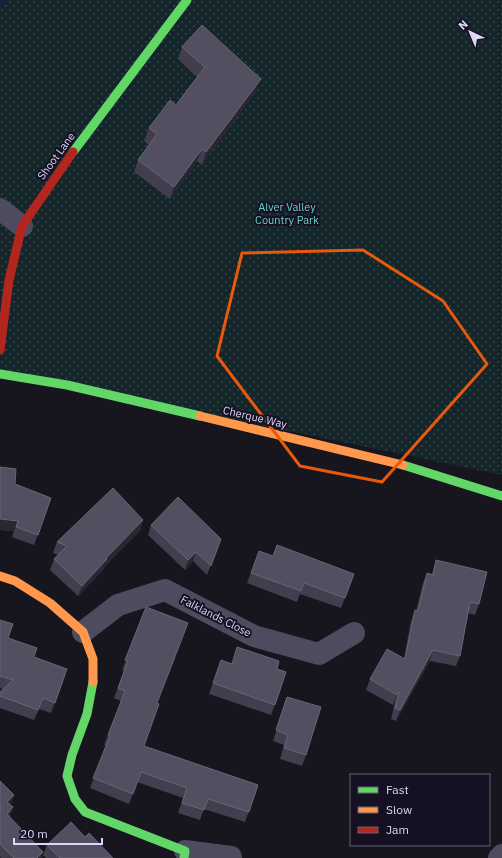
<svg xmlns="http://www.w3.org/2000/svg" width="502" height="858" font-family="'IBM Plex Sans',sans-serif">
	<defs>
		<pattern id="park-dots" width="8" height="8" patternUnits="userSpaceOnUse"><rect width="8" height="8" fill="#142629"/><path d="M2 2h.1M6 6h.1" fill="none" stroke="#364549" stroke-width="1.8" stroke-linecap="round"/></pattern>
	</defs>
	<rect width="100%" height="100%" fill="#17151e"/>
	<!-- park -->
	<path fill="url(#park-dots)" d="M 0,0 L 502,0 L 502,475 L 67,385 L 0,376 Z"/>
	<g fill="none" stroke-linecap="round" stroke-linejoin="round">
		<!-- stream -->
		<path stroke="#132040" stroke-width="9" d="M 0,2 L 2,0"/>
		<!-- street -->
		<path stroke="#4d4b5e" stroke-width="22" d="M 0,209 L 22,226
			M 83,632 L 118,605 L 165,590 L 254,636 L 319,654 L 354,633
			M 185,851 L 231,857
			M 499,858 L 502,855"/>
		<!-- fast -->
		<path stroke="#63d668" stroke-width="9" d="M 73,152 L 187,0
			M 0,374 L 67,385 L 200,416
			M 403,465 L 502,496
			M 93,682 L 87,714 L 72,755 L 67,776 L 75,799 L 85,812 L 185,851 L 184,858"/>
		<!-- slow -->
		<path stroke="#ff974d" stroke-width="9" d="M 200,416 L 403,465
			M 0,576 L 15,581 L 50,603 L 83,632 L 93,659 L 93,682"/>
		<!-- jam -->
		<path stroke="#b3261e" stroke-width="9" d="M 0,350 L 9,280 L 22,226 L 73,152"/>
	</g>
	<!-- wall -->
	<path fill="#433e4d" d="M 182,47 L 256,91 L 202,165 L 197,161 L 170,199 L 134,172 L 138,160 L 149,145 L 144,141 L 149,128 L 176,105 L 197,77 L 178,59 Z
		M 0,467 L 15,484 L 51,498 L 34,545 L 12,537 L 14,531 L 0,530 Z
		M 143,520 L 140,531 L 105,566 L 103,570 L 78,596 L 50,570 L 54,559 L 58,555 L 53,553 L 57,542 Z
		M 151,525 L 221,539 L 207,575 L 193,561 L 185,570 L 148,535 Z
		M 259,551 L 273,556 L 354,574 L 341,608 L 300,594 L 297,602 L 247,583 Z
		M 436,560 L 479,604 L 475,615 L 468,613 L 460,656 L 456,666 L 430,661 L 396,721 L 391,719 L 395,702 L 393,705 L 366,690 L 370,679 L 404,658 L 411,621 L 415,610 L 416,611 L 423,583 L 427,573 L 432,574 Z
		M 146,607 L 157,703 L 144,746 L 258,785 L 245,822 L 204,809 L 200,820 L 178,813 L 183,798 L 137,782 L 129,804 L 90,788 L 106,745 L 104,745 L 121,701 L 114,698 L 124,671 L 122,670 Z
		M 0,620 L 8,638 L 34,657 L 67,669 L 51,713 L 39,709 L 34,720 L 0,708 L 0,692 L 3,689 L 0,688 Z
		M 221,660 L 231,664 L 277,669 L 286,672 L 271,715 L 209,694 Z
		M 287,697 L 306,755 L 302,766 L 280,759 L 284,745 L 273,741 Z
		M 0,781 L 10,805 L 9,817 L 43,852 L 41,858 L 1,858 L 0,857 Z
		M 85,837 L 113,858 L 46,858 L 43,855 L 47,845 Z"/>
	<!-- shaded-wall -->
	<path fill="#2a2732" d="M 261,79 L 256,91 L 202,165 L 206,152 Z
		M 202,149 L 197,161 L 170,199 L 174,187 Z
		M 0,519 L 18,521 L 14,531 L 0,530 Z
		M 143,520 L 140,531 L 105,566 L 103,570 L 78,596 L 82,586 L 106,558 Z
		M 196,552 L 193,561 L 185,570 L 188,560 Z
		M 433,650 L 430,661 L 396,721 L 400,710 Z
		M 399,692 L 395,702 L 393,705 L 397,695 Z
		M 14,795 L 11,804 L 7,802 Z
		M 13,807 L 10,817 L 3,824 L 7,814 Z
		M 43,852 L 41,858 L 37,858 Z"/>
	<!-- building -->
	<path fill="#534f60" stroke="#696478" d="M 202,25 L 261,79 L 206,152 L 202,149 L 174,187 L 138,160 L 157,134 L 149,128 L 170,100 L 176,105 L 205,67 L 182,47 Z
		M 0,467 L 16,469 L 15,484 L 51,498 L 38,535 L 16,527 L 18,521 L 0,519 Z
		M 113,488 L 143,520 L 106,558 L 107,559 L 82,586 L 54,559 L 67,546 L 57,542 Z
		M 178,497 L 221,539 L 211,566 L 196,552 L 188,560 L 151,525 Z
		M 277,545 L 354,574 L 345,598 L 304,583 L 301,591 L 251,573 L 259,551 L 273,556 Z
		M 436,560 L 487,572 L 479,604 L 470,602 L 460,656 L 433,650 L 400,710 L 395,708 L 399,692 L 397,695 L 370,679 L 387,649 L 405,659 L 415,610 L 418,611 L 427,573 L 433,575 Z
		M 146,607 L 188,623 L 157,703 L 159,704 L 144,746 L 258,785 L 249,812 L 208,799 L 204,810 L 182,803 L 187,788 L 141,772 L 133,794 L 93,778 L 110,736 L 108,735 L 125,691 L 118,688 L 128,661 L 125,660 Z
		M 0,620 L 13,624 L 8,638 L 37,648 L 34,657 L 67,669 L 55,703 L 43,698 L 38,710 L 0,696 L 0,692 L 13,680 L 0,676 Z
		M 237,647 L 279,661 L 277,669 L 286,672 L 275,705 L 213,683 L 221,660 L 232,664 Z
		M 287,697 L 321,707 L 306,755 L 284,748 L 288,735 L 276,730 Z
		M 0,781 L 14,795 L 7,802 L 13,807 L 7,814 L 43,852 L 37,858 L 14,858 L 0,844 Z
		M 71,822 L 85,837 L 89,833 L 113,858 L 60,858 L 47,845 Z"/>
	<!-- marked area -->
	<path fill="none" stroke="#e8590c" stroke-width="3" stroke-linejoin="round" d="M 363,250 L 443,301 L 487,364 L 382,482 L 300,466 L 217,356 L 242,253 Z"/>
	<g text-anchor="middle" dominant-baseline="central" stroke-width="4" stroke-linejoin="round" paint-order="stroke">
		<!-- street labels -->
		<g font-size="11" fill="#ded6fa" stroke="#151122">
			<text transform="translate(56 156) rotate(-54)">Shoot Lane</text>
			<text transform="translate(255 417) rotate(13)">Cherque Way</text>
			<text transform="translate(216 616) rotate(27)">Falklands Close</text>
		</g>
		<!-- park labels -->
		<g font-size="11" fill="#6ad2c4" stroke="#151122">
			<text x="287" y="207">Alver Valley<tspan x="287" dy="13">Country Park</tspan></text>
		</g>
	</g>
	<!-- legend -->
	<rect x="350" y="774" width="140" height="72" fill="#151122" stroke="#656078"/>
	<rect x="358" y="787" width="20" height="6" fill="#63d668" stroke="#656078"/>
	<text x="386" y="794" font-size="12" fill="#ded6fa">Fast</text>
	<rect x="358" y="807" width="20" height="6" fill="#ff974d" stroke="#656078"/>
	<text x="386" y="814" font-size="12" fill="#ded6fa">Slow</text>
	<rect x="358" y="827" width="20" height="6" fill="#b3261e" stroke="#656078"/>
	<text x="386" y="834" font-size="12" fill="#ded6fa">Jam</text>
	<!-- north arrow -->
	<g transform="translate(470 32) rotate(316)" stroke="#151122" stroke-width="3" paint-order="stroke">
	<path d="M0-3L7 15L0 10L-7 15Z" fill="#ded6fa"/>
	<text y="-6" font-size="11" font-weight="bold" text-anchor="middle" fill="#ded6fa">N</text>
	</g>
	<!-- scale -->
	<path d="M14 838v6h88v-6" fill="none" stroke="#ded6fa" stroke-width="2"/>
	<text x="20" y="838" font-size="12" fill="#ded6fa" stroke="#151122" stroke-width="3" paint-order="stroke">20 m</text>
</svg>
